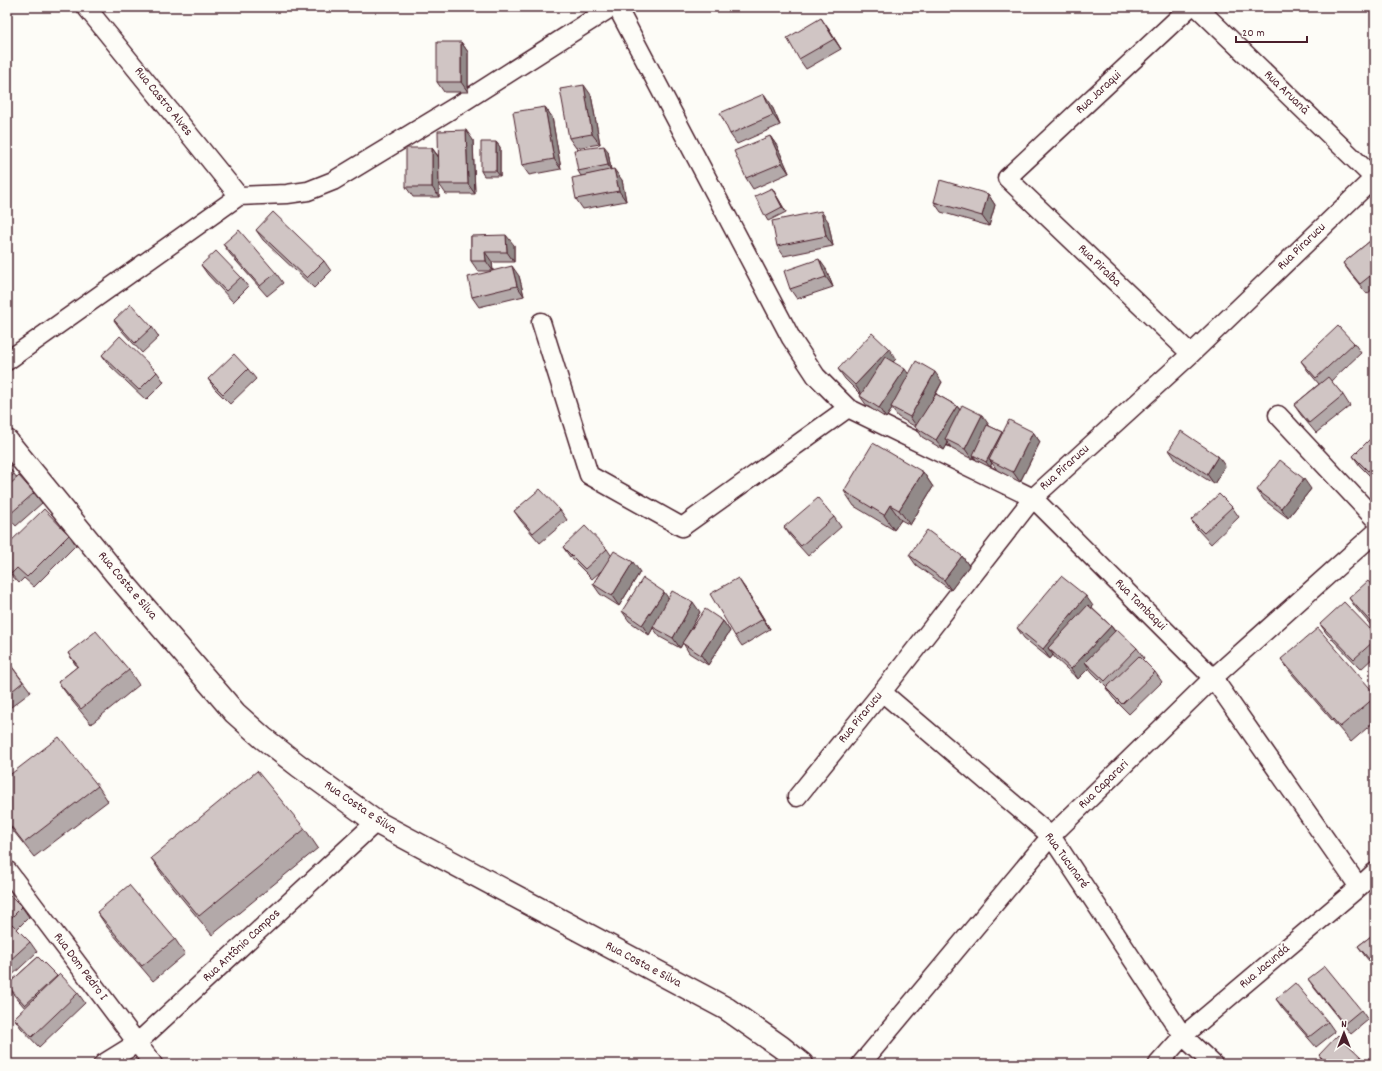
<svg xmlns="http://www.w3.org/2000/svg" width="1382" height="1071" font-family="Dekko,sans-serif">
	<rect width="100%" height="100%" fill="#fdfcf7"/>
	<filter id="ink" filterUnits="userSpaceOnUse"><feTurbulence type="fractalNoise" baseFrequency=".025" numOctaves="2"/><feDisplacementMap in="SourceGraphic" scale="8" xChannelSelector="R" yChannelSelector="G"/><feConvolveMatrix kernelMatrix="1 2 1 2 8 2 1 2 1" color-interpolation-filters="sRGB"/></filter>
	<g filter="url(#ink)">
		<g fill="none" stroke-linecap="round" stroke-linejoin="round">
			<defs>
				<path id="minor" d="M 86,7 L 239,196
					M 617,7 L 791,338 L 816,376 L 848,408 L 1033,498 L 1213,678 L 1359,887
					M 1190,7 L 1007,178 L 1191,354
					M 1197,7 L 1375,179
					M 541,322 L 589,475 L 682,527 L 848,408
					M 7,361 L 239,196 L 287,194 L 308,191 L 333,181 L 460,104 L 612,7
					M 1278,415 L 1375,519
					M 882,692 L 1051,836 L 1183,1036 L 1213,1064
					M 797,797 L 882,692 L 1033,498 L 1191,354 L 1375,177
					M 7,870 L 153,1064
					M 103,1064 L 137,1043 L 376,822
					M 861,1064 L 1051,836 L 1213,678 L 1375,533
					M 1158,1064 L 1183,1036 L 1359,887 L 1375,872"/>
				<path id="tertiary" d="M 7,441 L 116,574 L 235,713 L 263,738 L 299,766 L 376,822 L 727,1009 L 781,1047 L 802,1064"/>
			</defs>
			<!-- minor casing -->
			<use href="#minor" stroke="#4a1f2b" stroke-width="21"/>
			<!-- tertiary casing -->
			<use href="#tertiary" stroke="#4a1f2b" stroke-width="25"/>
			<!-- minor -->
			<use href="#minor" stroke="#fdfcf7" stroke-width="18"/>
			<!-- tertiary -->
			<use href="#tertiary" stroke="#fdfcf7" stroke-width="22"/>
		</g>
		<!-- wall -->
		<path fill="#b3a9a9" stroke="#4a1f2b" d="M 828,28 L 841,49 L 806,69 L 799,59 Z
			M 461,42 L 468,52 L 468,92 L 444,92 L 437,82 Z
			M 591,95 L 600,144 L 576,148 L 569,138 Z
			M 771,104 L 780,125 L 737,144 L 730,134 Z
			M 545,107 L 552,117 L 561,169 L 529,175 L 522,165 Z
			M 770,136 L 777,146 L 789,173 L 753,189 L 746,178 Z
			M 473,140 L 475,194 L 446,194 L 439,184 L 439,183 L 439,197 L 413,197 L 406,187 L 432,148 L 439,157 Z
			M 496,142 L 500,147 L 500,176 L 484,176 L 481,171 Z
			M 608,151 L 611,170 L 622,180 L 626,201 L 583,209 L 576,199 L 599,173 L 581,176 L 578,171 Z
			M 772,188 L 775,193 L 786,212 L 768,221 L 765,216 Z
			M 988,194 L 995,205 L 989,226 L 941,212 L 934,202 Z
			M 828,221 L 833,246 L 784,256 L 777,246 Z
			M 256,230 L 324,261 L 331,271 L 314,288 L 263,240 Z
			M 471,236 L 514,245 L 514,262 L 492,262 L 493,271 L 478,271 L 471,261 Z
			M 1375,237 L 1375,287 L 1367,294 L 1350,273 L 1343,263 Z
			M 223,244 L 276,273 L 283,283 L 267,296 L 230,254 Z
			M 201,265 L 241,277 L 248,287 L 233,302 L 208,275 Z
			M 826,269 L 833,287 L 797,299 L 790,289 Z
			M 519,276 L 524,296 L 479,307 L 472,297 Z
			M 114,320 L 152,327 L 159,337 L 142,353 L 121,330 Z
			M 1354,343 L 1361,353 L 1331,381 L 1343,395 L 1350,406 L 1316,433 L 1301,415 L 1294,405 L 1319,384 L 1308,371 L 1301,361 Z
			M 102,355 L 157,372 L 164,382 L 146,400 L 109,365 Z
			M 896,359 L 893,362 L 909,375 L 942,382 L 936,394 L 957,406 L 960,410 L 989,425 L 989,426 L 1002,432 L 1003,434 L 1033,432 L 1040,442 L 1020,482 L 997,470 L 992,463 L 990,467 L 976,460 L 974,456 L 972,459 L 952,449 L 948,443 L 944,450 L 922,437 L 916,427 L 898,417 L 892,409 L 886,418 L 867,406 L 860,396 L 861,395 L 845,379 L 838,369 Z
			M 248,369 L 256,379 L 230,404 L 215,389 L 208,379 Z
			M 1375,434 L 1375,481 L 1360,466 L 1353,456 Z
			M 1169,450 L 1225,466 L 1214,484 L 1176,460 Z
			M 7,466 L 14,474 L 17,478 L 34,493 L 42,503 L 16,526 L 7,516 Z
			M 923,472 L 933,487 L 910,525 L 901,520 L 894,530 L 854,506 L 844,491 Z
			M 1311,489 L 1288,518 L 1264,500 L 1257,490 Z
			M 1232,507 L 1239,517 L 1211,544 L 1198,530 L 1191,520 Z
			M 560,510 L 567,520 L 540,543 L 521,521 L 514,511 Z
			M 834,517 L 841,527 L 808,556 L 791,537 L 784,527 Z
			M 69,535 L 76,545 L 34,587 L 24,578 L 19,583 L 7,570 L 7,545 Z
			M 563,547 L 607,549 L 611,555 L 640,572 L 619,606 L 600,594 L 593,584 L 601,571 L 592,579 L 570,557 Z
			M 909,555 L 962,556 L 969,566 L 951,590 L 916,565 Z
			M 745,588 L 770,629 L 742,646 L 735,636 Z
			M 1375,589 L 1375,630 L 1356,608 L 1349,598 Z
			M 668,598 L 700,612 L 685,638 L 723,621 L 730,631 L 708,665 L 689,653 L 683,643 L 680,648 L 660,637 L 653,628 L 649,635 L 629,621 L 622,611 Z
			M 1093,606 L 1092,608 L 1111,626 L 1115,631 L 1137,648 L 1144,658 L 1142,660 L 1155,672 L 1162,682 L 1129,714 L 1113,698 L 1106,688 L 1107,687 L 1092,672 L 1089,668 L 1078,679 L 1055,658 L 1053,655 L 1050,659 L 1024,638 L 1017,628 Z
			M 1320,624 L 1375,634 L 1375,656 L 1361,669 L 1327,634 Z
			M 68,653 L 129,670 L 139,685 L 91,724 L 69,697 L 58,682 L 77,667 Z
			M 1281,659 L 1375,694 L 1375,721 L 1351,742 L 1292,674 Z
			M 7,660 L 31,692 L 7,710 Z
			M 7,777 L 98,786 L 108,801 L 34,857 L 7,823 Z
			M 305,829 L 318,848 L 212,935 L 164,877 L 151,858 Z
			M 7,892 L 22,907 L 29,917 L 17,929 L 30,942 L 37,952 L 7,980 Z
			M 97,912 L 175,939 L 185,954 L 153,981 L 107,927 Z
			M 1375,933 L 1375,968 L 1365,956 L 1358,946 Z
			M 38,957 L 57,977 L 78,993 L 85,1003 L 39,1047 L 21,1028 L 14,1018 L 25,1008 L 14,995 L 7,985 Z
			M 1308,979 L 1361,1010 L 1368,1020 L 1351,1034 L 1315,989 Z
			M 1276,999 L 1328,1022 L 1335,1032 L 1316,1047 L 1283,1009 Z
			M 1319,1055 L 1363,1059 L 1367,1064 L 1325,1064 Z"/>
		<!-- shaded-wall -->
		<path fill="#928a89" stroke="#4a1f2b" d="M 821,18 L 828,28 L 841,49 L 834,39 Z
			M 461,42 L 468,52 L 468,92 L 461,82 Z
			M 584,85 L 591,95 L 600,144 L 592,134 Z
			M 764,94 L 771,104 L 780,125 L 773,115 Z
			M 545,107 L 552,117 L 561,169 L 554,159 Z
			M 466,130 L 473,140 L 475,194 L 468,184 Z
			M 770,136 L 777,146 L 789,173 L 782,163 Z
			M 496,142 L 500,147 L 500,176 L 496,171 Z
			M 604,146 L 608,151 L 611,171 L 608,165 Z
			M 432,148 L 439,158 L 439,197 L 432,187 Z
			M 614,169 L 622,180 L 626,201 L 619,191 Z
			M 772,188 L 775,193 L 786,212 L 782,207 Z
			M 988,194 L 995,205 L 989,226 L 982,216 Z
			M 821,211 L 828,221 L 833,246 L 826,236 Z
			M 506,235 L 514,245 L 514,262 L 507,252 Z
			M 485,252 L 492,262 L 493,271 L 486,261 Z
			M 819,259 L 826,269 L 833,287 L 826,277 Z
			M 512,266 L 519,276 L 524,296 L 517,286 Z
			M 889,349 L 896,359 L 862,395 L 855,385 Z
			M 905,369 L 912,379 L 891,407 L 892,409 L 886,418 L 879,408 Z
			M 935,372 L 942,382 L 917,427 L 910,417 Z
			M 957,406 L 964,416 L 945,439 L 948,443 L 944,450 L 936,440 Z
			M 982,415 L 989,425 L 974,456 L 973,455 L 974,456 L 972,459 L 965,449 Z
			M 1002,432 L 1005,438 L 989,460 L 992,463 L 990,467 L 986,462 Z
			M 1033,432 L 1040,442 L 1020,482 L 1013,472 Z
			M 1218,456 L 1225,466 L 1214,484 L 1207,474 Z
			M 923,472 L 933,487 L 910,525 L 899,510 Z
			M 1304,479 L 1311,489 L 1288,518 L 1281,508 Z
			M 890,505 L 901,520 L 894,530 L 884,515 Z
			M 962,556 L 969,566 L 951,590 L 944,580 Z
			M 633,562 L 640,572 L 619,606 L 612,596 Z
			M 738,578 L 745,588 L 770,629 L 763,619 Z
			M 664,592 L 671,602 L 653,627 L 653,628 L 649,635 L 642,625 Z
			M 1086,596 L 1093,606 L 1054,654 L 1048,648 L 1053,655 L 1050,659 L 1043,649 Z
			M 693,602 L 700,612 L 680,648 L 673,638 Z
			M 723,621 L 730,631 L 708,665 L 701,655 Z
			M 1111,626 L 1118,636 L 1085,662 L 1089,668 L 1078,679 L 1071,669 Z
			M 1363,1059 L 1367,1064 L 1359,1064 Z"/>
		<!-- building -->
		<path fill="#d0c5c4" stroke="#4a1f2b" d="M 821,18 L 834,39 L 799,59 L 787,38 Z
			M 437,42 L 461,42 L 461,82 L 437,82 Z
			M 584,85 L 592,134 L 569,138 L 560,89 Z
			M 764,94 L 773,115 L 730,134 L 720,113 Z
			M 545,107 L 554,159 L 522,165 L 513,112 Z
			M 466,130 L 468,184 L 439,184 L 438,131 Z
			M 770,136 L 782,163 L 746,178 L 734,151 Z
			M 481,142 L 496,142 L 496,171 L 481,171 Z
			M 604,146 L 608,165 L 578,171 L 574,150 Z
			M 406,148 L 432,148 L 432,187 L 406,187 Z
			M 614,169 L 619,191 L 576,199 L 572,178 Z
			M 940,180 L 988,194 L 982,216 L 934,202 Z
			M 772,188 L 782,207 L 765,216 L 755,196 Z
			M 821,211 L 826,236 L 777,246 L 772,221 Z
			M 273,212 L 324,261 L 307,278 L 256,230 Z
			M 239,230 L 276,273 L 260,286 L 223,244 Z
			M 506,235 L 507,252 L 485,252 L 486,261 L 471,261 L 471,236 Z
			M 1375,237 L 1375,272 L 1360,284 L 1343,263 Z
			M 216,251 L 241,277 L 226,291 L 201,265 Z
			M 819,259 L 826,277 L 790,289 L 784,271 Z
			M 512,266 L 517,286 L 472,297 L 468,277 Z
			M 131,304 L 152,327 L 135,343 L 114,320 Z
			M 1338,326 L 1354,343 L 1316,378 L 1301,361 Z
			M 872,333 L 889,349 L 855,385 L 838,369 Z
			M 120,336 L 157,372 L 139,390 L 102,355 Z
			M 234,354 L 248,369 L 223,394 L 208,379 Z
			M 885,357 L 905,369 L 879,408 L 860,396 Z
			M 916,361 L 935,372 L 910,417 L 891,407 Z
			M 1328,377 L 1343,395 L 1309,423 L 1294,405 Z
			M 936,394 L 957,406 L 936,440 L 915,427 Z
			M 962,405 L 982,415 L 965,449 L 945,439 Z
			M 1009,420 L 1033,432 L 1013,472 L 989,460 Z
			M 987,425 L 1002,432 L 986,462 L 973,455 Z
			M 1181,431 L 1218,456 L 1207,474 L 1169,450 Z
			M 1375,434 L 1375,464 L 1368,471 L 1353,456 Z
			M 873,443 L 923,472 L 899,510 L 890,505 L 884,515 L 844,491 Z
			M 1280,460 L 1304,479 L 1281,508 L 1257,490 Z
			M 7,466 L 14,474 L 7,481 Z
			M 19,476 L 34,493 L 9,515 L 7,514 L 7,487 Z
			M 540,489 L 560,510 L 533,533 L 514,511 Z
			M 1219,494 L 1232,507 L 1204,533 L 1191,520 Z
			M 818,498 L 834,517 L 801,546 L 784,527 Z
			M 44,509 L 69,535 L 27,577 L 17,568 L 12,573 L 7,567 L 7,545 Z
			M 585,526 L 607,549 L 585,569 L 563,547 Z
			M 927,530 L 962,556 L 944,580 L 909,555 Z
			M 614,551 L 633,562 L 612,596 L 593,584 Z
			M 1061,576 L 1086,596 L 1043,649 L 1017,628 Z
			M 643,578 L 664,592 L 642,625 L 622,611 Z
			M 738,578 L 763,619 L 735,636 L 710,594 Z
			M 1368,581 L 1375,589 L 1375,627 L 1349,598 Z
			M 672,591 L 693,602 L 673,638 L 653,627 Z
			M 1344,602 L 1375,634 L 1375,640 L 1354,659 L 1320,624 Z
			M 1088,605 L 1111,626 L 1071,669 L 1048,648 Z
			M 705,609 L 723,621 L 701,655 L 682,643 Z
			M 1318,628 L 1375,694 L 1375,697 L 1340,727 L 1281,659 Z
			M 1117,629 L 1137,648 L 1105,681 L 1085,662 Z
			M 96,631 L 129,670 L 81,709 L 58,682 L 78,666 L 68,653 Z
			M 1139,656 L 1155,672 L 1122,704 L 1106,688 Z
			M 7,660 L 23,682 L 7,695 Z
			M 59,737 L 98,786 L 24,843 L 7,821 L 7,777 Z
			M 257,771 L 305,829 L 199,916 L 151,858 Z
			M 129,885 L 175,939 L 142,966 L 97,912 Z
			M 7,892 L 22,907 L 7,922 Z
			M 12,924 L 30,942 L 7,963 L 7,928 Z
			M 1375,933 L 1375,966 L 1358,946 Z
			M 38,957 L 57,976 L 25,1005 L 7,985 Z
			M 1325,966 L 1361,1010 L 1344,1024 L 1308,979 Z
			M 60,974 L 78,993 L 32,1037 L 14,1018 Z
			M 1295,983 L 1328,1022 L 1309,1037 L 1276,999 Z
			M 1338,1035 L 1363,1059 L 1359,1064 L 1328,1064 L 1319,1055 Z"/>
	</g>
	<g text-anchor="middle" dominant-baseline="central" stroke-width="4" stroke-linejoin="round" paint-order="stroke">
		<!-- street labels -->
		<g font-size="13" fill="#4a1f2b" stroke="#fdfcf7">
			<text transform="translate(1099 93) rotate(-43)">Rua Jaraqui</text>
			<text transform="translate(1286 93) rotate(44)">Rua Aruanã</text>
			<text transform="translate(163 102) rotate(51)">Rua Castro Alves</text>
			<text transform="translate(1302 247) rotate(-44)">Rua Pirarucu</text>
			<text transform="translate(1099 266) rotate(44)">Rua Piraíba</text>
			<text transform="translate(1065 468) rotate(-42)">Rua Pirarucu</text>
			<text transform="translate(127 586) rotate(50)">Rua Costa e Silva</text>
			<text transform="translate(1140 605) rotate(45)">Rua Tambaqui</text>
			<text transform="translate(861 718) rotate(-51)">Rua Pirarucu</text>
			<text transform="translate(1104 785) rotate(-44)">Rua Caparari</text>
			<text transform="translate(360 808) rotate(34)">Rua Costa e Silva</text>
			<text transform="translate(1066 861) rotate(54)">Rua Tucunaré</text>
			<text transform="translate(242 946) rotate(-43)">Rua Antônio Campos</text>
			<text transform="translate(643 965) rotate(28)">Rua Costa e Silva</text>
			<text transform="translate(80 967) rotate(53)">Rua Dom Pedro I</text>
			<text transform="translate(1265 967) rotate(-40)">Rua Jacundá</text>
		</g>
	</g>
	<!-- margin -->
	<rect width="1382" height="1071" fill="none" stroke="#fdfcf7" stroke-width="24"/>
	<rect x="12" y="12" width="1358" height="1047" fill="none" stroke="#4a1f2b" stroke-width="1.5" filter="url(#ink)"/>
	<!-- north arrow -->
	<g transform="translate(1344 1033)" stroke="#fdfcf7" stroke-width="3" paint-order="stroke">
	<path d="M0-3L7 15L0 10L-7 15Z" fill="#4a1f2b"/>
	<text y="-6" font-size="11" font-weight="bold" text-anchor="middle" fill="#4a1f2b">N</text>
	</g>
	<!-- scale -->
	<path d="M1236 36v6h71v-6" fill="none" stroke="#4a1f2b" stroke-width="2"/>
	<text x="1242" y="36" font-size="12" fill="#4a1f2b" stroke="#fdfcf7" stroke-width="3" paint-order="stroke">20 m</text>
</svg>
